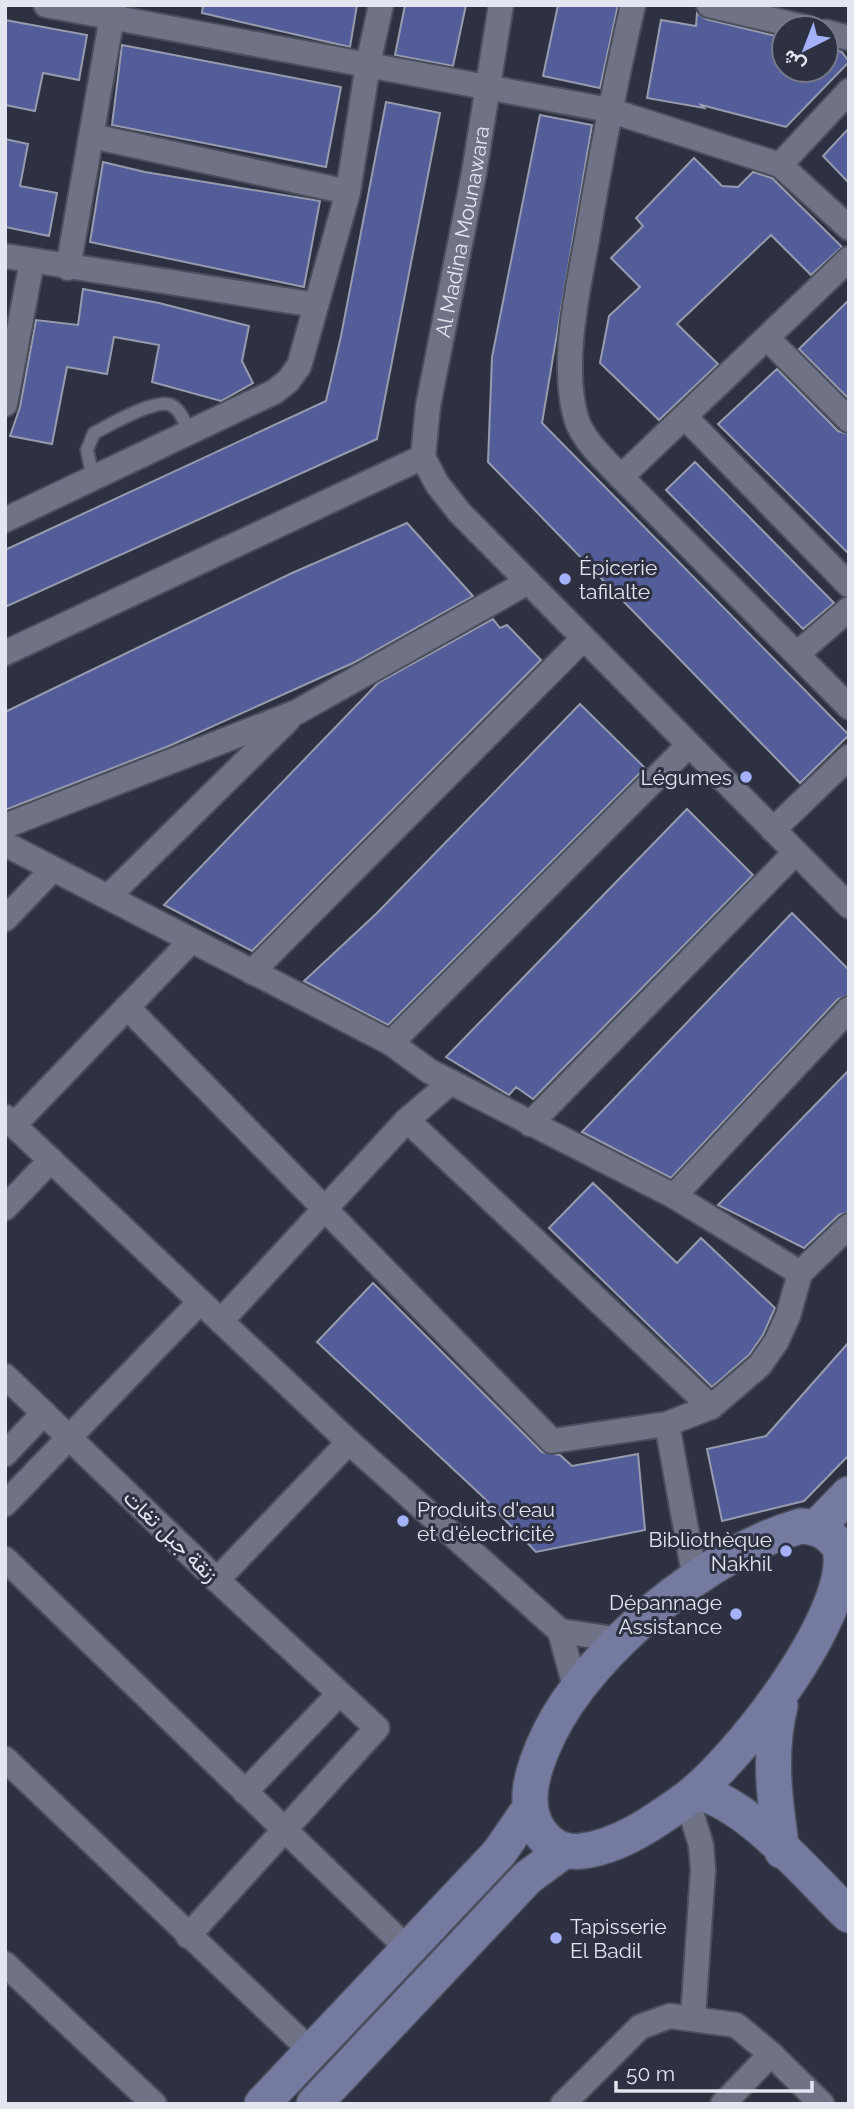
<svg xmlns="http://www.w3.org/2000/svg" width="854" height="2109" font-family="Raleway,Vazirmatn,sans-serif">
	<rect width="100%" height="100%" fill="#2e3141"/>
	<!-- building -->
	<path fill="#535d9a" stroke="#979bae" stroke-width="2" d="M 203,5 L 357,5 L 350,47 L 202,13 Z
		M 405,5 L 466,5 L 453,66 L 395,55 Z
		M 558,5 L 618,5 L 600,88 L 543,76 Z
		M 697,13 L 706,19 L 784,38 L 784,70 L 826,70 L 826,47 L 842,52 L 849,62 L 786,127 L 701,105 L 704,108 L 647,98 L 661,20 L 696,26 Z
		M 5,20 L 87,35 L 79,80 L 43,73 L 35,111 L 5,105 Z
		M 122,45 L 341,87 L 326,167 L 112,125 Z
		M 386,102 L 440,113 L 377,439 L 5,607 L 5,550 L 326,401 L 341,336 Z
		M 540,115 L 592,125 L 542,423 L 849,735 L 800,783 L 488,462 L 492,357 Z
		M 849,128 L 849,183 L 823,156 Z
		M 5,139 L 28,144 L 20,186 L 57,193 L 49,236 L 5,227 Z
		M 694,158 L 722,186 L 738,187 L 753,172 L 772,178 L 842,247 L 811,275 L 771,235 L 677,324 L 718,364 L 659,420 L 600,363 L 609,316 L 640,287 L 611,258 L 643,226 L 636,218 Z
		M 103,162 L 145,172 L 320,201 L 304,287 L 90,242 Z
		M 83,289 L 159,303 L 249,326 L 242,361 L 253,383 L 221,401 L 152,382 L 159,345 L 114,337 L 107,374 L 67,367 L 52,444 L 10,436 L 20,407 L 36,320 L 78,325 Z
		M 849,300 L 849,399 L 799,349 Z
		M 777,369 L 838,431 L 849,434 L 849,554 L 718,424 Z
		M 695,462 L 834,603 L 803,629 L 666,490 Z
		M 407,523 L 473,596 L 353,663 L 169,746 L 5,810 L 5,712 L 292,573 Z
		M 493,619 L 500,628 L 507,625 L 541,660 L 252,951 L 164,905 L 378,683 Z
		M 580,704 L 645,768 L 388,1025 L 304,981 L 377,913 Z
		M 687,809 L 753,875 L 533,1099 L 516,1087 L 509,1095 L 446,1057 Z
		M 792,913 L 849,970 L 849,995 L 838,999 L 671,1178 L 582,1132 Z
		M 849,1070 L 849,1212 L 839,1215 L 804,1248 L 718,1205 Z
		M 593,1183 L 677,1263 L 701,1238 L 775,1308 L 763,1335 L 749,1355 L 712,1387 L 549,1228 Z
		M 373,1283 L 542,1452 L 560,1455 L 572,1466 L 638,1454 L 645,1530 L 536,1552 L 481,1495 L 317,1342 Z
		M 849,1342 L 849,1455 L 804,1501 L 722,1521 L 707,1449 L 766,1436 Z"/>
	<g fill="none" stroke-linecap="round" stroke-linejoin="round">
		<defs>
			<path id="lane" d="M 93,478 L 87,450 L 94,433 C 110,425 155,398 171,405 C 181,410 185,423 189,432"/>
			<g id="street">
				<path d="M 46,5 L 609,110 L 780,165 L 849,228"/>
				<path d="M 633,5 C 615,83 600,161 587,239 C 577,293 561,365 576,418 C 583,441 605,460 621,477 L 849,707"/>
				<path d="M 709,5 L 807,28"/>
				<path d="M 826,32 L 849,38"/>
				<path d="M 92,136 L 348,192"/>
				<path d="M 780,165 L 849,91"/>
				<path d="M 5,256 L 316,305"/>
				<path d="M 68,268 L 114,5"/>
				<path d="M 767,338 L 849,420"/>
				<path d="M 5,404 L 32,261"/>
				<path d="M 685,417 L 849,585"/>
				<path d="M 423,457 L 437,484 L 460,513 L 849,906"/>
				<path id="s1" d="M 423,457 L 428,406 L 474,173 L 501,5"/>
				<path d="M 621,477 L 849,259"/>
				<path d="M 5,520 L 274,392 L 288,381 L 299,366 L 348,192 L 368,64 L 381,5"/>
				<path d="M 5,653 L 423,457"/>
				<path d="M 797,654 L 849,609"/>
				<path d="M 5,826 L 297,712 L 528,582"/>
				<path d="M 773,830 L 849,757"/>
				<path d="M 5,844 L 391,1043 L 429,1071 L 674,1196 L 800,1273"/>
				<path d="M 109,896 L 288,720"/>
				<path d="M 5,919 L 52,870"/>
				<path d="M 252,972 L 583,639"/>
				<path d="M 127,1007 L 552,1441 L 667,1424 L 711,1407 L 760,1365 L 776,1342 L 788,1316 L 800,1273 L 849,1226"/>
				<path d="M 391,1043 L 689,745"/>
				<path d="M 5,1117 L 349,1442 L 560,1631 L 576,1690"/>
				<path d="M 407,1120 L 711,1407"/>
				<path d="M 530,1124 L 795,853"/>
				<path d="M 14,1125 L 190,942"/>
				<path d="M 674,1196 L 849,1009"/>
				<path d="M 5,1208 L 51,1160"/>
				<path d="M 221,1321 L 407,1120 L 451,1082"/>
				<path d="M 5,1376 L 217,1580 L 377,1728 L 188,1936"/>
				<path d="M 667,1424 L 695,1579"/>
				<path d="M 5,1454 L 44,1413"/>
				<path d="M 5,1504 L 200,1302"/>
				<path d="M 5,1559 L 409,1950"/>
				<path d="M 217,1580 L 349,1442"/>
				<path d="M 560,1631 L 621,1640"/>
				<path d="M 5,1759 L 311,2051"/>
				<path d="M 245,1792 L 339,1694"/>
				<path d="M 687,1799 L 701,1845 L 703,1870 L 693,2017"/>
				<path d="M 5,1964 L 154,2104"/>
				<path d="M 563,2104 L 640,2027 L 670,2016 L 736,2025 L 771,2054 L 822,2104"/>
				<path d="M 723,2104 L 771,2054"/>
			</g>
			<path id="secondary" d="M 801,1526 C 819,1527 830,1533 840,1548 C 854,1613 736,1763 685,1800 C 656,1821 619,1847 582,1851 C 570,1853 557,1849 548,1841 C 516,1813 533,1767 549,1734 C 590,1649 711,1551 801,1526 Z
				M 817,1527 L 849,1494
				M 780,1706 C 768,1753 775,1804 782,1851
				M 696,1791 C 752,1806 807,1875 849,1915
				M 262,2104 L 499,1853 L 530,1808
				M 314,2104 L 527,1878 L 565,1850"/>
		</defs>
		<!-- lane casing -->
		<use href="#lane" stroke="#4b4e5b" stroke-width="16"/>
		<!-- street casing -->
		<use href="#street" stroke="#4b4e5b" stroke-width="28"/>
		<!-- secondary casing -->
		<use href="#secondary" stroke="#4b4e5b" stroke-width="38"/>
		<!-- lane -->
		<use href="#lane" stroke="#6f7385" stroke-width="12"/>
		<!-- street -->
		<use href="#street" stroke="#6f7385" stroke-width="24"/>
		<!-- secondary -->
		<use href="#secondary" stroke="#747aa0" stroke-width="35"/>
	</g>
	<!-- markers -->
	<g fill="#a4b2fc" stroke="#2e3141" stroke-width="2.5">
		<circle cx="565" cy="579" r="7"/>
		<circle cx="746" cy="777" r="7"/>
		<circle cx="403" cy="1521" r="7"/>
		<circle cx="786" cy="1551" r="7"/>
		<circle cx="736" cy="1614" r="7"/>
		<circle cx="556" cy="1938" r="7"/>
	</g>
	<g text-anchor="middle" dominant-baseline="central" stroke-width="6" stroke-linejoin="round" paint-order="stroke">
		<!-- street labels -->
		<g font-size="21" fill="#e3e5ef" stroke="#2e3141">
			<text stroke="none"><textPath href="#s1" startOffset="229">Al Madina Mounawara</textPath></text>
			<text transform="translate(171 1536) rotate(44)">زنقة جبل تغات</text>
		</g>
		<!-- poi labels -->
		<g font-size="21" fill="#e3e5ef" stroke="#2e3141" text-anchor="start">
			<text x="579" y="567">Épicerie<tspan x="579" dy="24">tafilalte</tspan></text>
			<text x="732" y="777" text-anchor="end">Légumes</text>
			<text x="417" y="1509">Produits d'eau<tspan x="417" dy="24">et d'électricité</tspan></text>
			<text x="772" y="1539" text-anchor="end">Bibliothèque<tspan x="772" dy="24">Nakhil</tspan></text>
			<text x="722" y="1602" text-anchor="end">Dépannage<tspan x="722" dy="24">Assistance</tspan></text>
			<text x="570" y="1926">Tapisserie<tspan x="570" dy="24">El Badil</tspan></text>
		</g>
	</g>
	<!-- border -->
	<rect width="854" height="2109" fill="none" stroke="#e3e5ef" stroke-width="14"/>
	<!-- north arrow -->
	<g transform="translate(805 49) rotate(222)"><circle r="33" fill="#2e3141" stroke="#767987" stroke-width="2"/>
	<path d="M0-5L12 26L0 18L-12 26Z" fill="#a4b2fc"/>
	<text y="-10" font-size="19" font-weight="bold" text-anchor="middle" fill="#e3e5ef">ش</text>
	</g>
	<!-- scale -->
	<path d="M616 2081v10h196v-10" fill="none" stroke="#e3e5ef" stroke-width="3.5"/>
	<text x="626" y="2081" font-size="21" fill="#e3e5ef" stroke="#2e3141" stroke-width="5" paint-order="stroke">50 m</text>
</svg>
